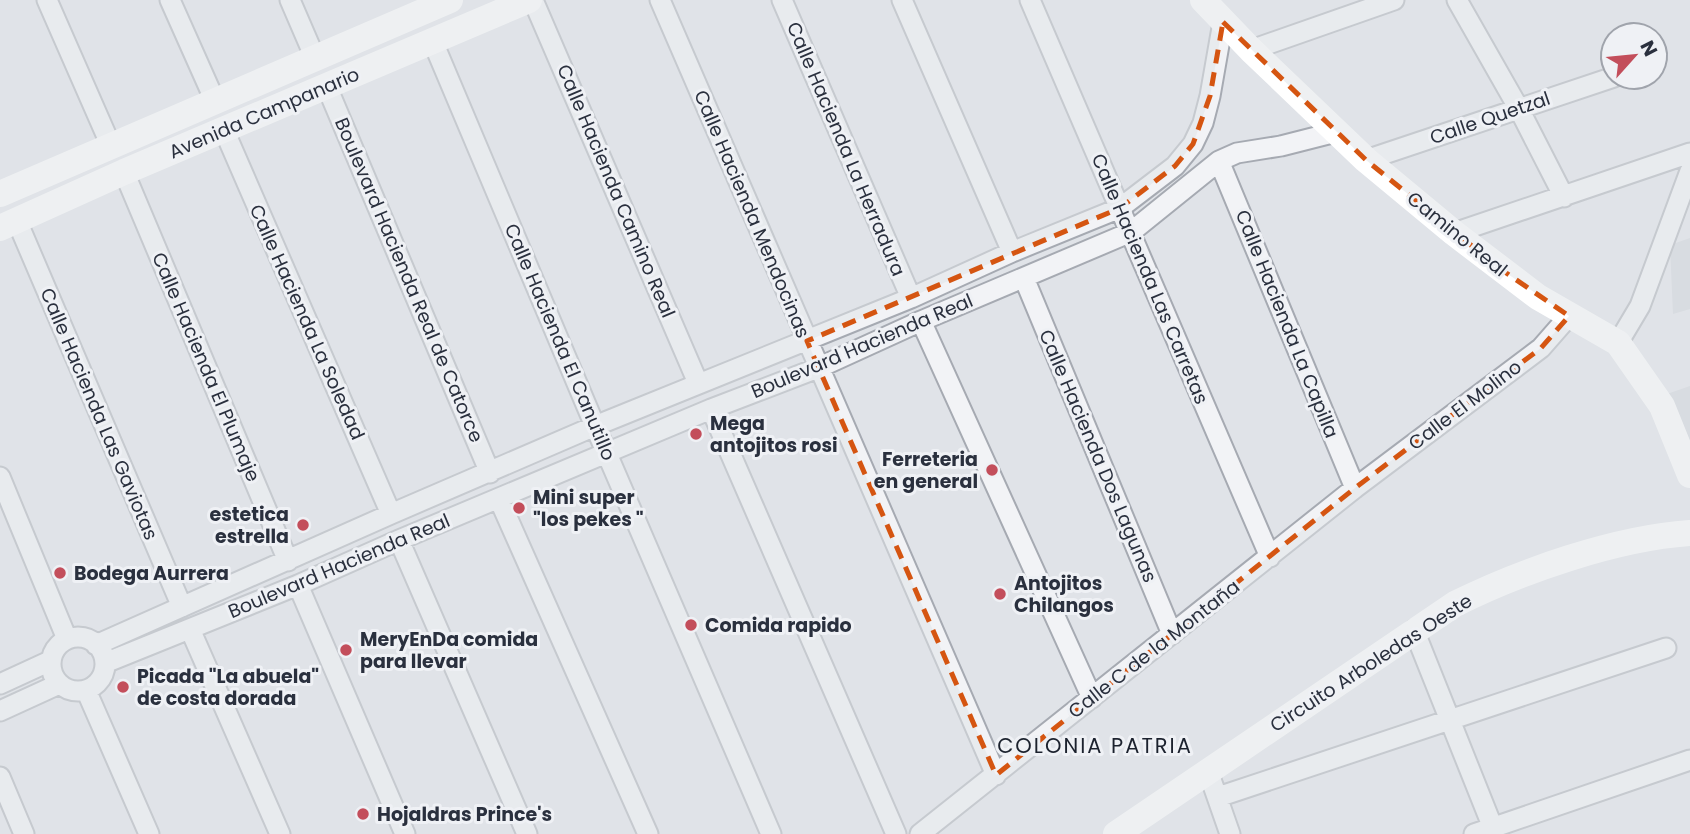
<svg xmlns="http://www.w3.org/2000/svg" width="1690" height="834" font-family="Poppins,sans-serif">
	<rect width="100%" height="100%" fill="#e0e3e8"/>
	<!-- built -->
	<path fill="#ced2d9" d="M 1690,238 L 1690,309 L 1673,314 L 1670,245 Z
		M 1690,386 L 1690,462 L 1667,394 Z"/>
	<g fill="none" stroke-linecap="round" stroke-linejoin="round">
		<defs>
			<path id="street" d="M 47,0 L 111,146
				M 170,0 L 215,101
				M 290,0 L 315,58
				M 533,0 L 698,383
				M 660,0 L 996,775
				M 782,0 L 911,298
				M 902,0 L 1012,252
				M 1030,0 L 1270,557
				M 1457,0 L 1519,109 L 1564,197
				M 433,42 L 595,426 L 771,834
				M 1251,50 L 1394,0
				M 327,87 L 490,473
				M 224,130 L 391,514
				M 1366,160 L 1614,77
				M 1219,161 L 1355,488
				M 124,172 L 288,561
				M 17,221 L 182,607
				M 1454,233 L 1690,153
				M 1024,278 L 1172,634
				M 921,321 L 1092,698
				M 1618,343 L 1640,306 L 1690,171
				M 711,409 L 896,834
				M 0,477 L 67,639
				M 499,499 L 648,834
				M 399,540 L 527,834
				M 298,585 L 405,834
				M 190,629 L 280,834
				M 1414,630 L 1493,828
				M51 664a27 27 0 1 1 54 0a27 27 0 1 1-54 0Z
				M 96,645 L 391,514 L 595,426 L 911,298 L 1012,252 L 1120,208 L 1175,166 L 1193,144 L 1203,123 L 1210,96 L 1223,22
				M 105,663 L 298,585 L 399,540 L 711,409 L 818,368 L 921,321 L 1131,232 L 1219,161 L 1237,153 L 1281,146 L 1336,132
				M 0,684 L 50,661
				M 86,690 L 149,834
				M 0,711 L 59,684
				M 1208,771 L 1230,834
				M 0,777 L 24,834
				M 1218,797 L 1666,648
				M 920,834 L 1355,488 L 1541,348 L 1569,316
				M 1474,834 L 1690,760"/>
		</defs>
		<!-- street casing -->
		<use href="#street" stroke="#a6aab2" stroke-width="23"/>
		<!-- street -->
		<use href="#street" stroke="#f2f3f6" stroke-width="19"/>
		<!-- secondary -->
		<path stroke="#fff" stroke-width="26" d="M 1203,0 L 1251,50 L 1366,160 L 1454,233 L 1538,297 L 1618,343 L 1662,406 L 1690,475
			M 0,194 L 450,0
			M 0,228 L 124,172 L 529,0
			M 1116,834 L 1455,604 C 1521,571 1616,538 1690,533"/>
	</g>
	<!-- marked area -->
	<path d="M0 0H1690V834H0ZM 1223,22 L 1366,160 L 1499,268 L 1569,316 L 1541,348 L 1355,488 L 996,775 L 807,341 L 1120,208 L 1175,166 L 1193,144 L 1210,96 Z" fill="#e0e3e8" fill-opacity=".55" fill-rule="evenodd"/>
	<path fill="none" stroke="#d55511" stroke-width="5" stroke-dasharray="14 9" stroke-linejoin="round" d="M 1223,22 L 1366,160 L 1499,268 L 1569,316 L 1541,348 L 1355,488 L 996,775 L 807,341 L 1120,208 L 1175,166 L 1193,144 L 1210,96 Z"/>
	<!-- markers -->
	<g fill="#c34e5b" stroke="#eff1f5" stroke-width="2.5">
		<circle cx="696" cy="434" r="7"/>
		<circle cx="992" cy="470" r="7"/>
		<circle cx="519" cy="508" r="7"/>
		<circle cx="303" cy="525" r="7"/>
		<circle cx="60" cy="573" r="7"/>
		<circle cx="1000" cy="594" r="7"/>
		<circle cx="691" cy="625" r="7"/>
		<circle cx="346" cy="650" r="7"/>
		<circle cx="123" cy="687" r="7"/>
		<circle cx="363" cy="814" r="7"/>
	</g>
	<g text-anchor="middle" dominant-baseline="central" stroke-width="6" stroke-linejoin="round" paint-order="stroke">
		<!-- street labels -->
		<g font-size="19" fill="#2a303e" stroke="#eff1f5">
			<text transform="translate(264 113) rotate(-23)">Avenida Campanario</text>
			<text transform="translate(1490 118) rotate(-19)">Calle Quetzal</text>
			<text transform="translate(846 149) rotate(67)">Calle Hacienda La Herradura</text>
			<text transform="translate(616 191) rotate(67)">Calle Hacienda Camino Real</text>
			<text transform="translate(752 214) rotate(67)">Calle Hacienda Mendocinas</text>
			<text transform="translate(1457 234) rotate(39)">Camino Real</text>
			<text transform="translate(1150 279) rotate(67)">Calle Hacienda Las Carretas</text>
			<text transform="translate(409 280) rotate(67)">Boulevard Hacienda Real de Catorce</text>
			<text transform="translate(307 322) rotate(66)">Calle Hacienda La Soledad</text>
			<text transform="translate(1287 324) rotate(68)">Calle Hacienda La Capilla</text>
			<text transform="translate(560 342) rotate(67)">Calle Hacienda El Canutillo</text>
			<text transform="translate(862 346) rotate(-23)">Boulevard Hacienda Real</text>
			<text transform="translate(206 367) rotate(67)">Calle Hacienda El Plumaje</text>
			<text transform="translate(1465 405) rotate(-37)">Calle El Molino</text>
			<text transform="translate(99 414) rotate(67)">Calle Hacienda Las Gaviotas</text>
			<text transform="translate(1098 456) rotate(67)">Calle Hacienda Dos Lagunas</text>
			<text transform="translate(339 566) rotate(-23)">Boulevard Hacienda Real</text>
			<text transform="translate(1154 649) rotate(-38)">Calle C de la Montaña</text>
			<text transform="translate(1371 663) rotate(-33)">Circuito Arboledas Oeste</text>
		</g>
		<!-- poi labels -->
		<g font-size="19" font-weight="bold" fill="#2a303e" stroke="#eff1f5" text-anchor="start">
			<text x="710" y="423">Mega<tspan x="710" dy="22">antojitos rosi</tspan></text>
			<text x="978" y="459" text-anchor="end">Ferreteria<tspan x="978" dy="22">en general</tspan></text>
			<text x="533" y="497">Mini super<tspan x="533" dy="22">"los pekes "</tspan></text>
			<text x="289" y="514" text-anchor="end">estetica<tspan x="289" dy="22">estrella</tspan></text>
			<text x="74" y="573">Bodega Aurrera</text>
			<text x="1014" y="583">Antojitos<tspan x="1014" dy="22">Chilangos</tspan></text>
			<text x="705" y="625">Comida rapido</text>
			<text x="360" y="639">MeryEnDa comida<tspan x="360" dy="22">para llevar</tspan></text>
			<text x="137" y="676">Picada "La abuela"<tspan x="137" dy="22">de costa dorada</tspan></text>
			<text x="377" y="814">Hojaldras Prince's</text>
		</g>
		<!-- neighbourhood labels -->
		<g font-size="21" letter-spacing="2" fill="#1c222e" stroke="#eff1f5">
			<text x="1095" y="745">COLONIA PATRIA</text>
		</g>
	</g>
	<!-- north arrow -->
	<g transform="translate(1634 56) rotate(63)"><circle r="33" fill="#eff1f5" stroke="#a0a4ac" stroke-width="2"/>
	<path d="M0-5L12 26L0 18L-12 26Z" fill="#c34e5b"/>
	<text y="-10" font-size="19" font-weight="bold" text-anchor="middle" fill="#2a303e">N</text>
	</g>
</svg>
